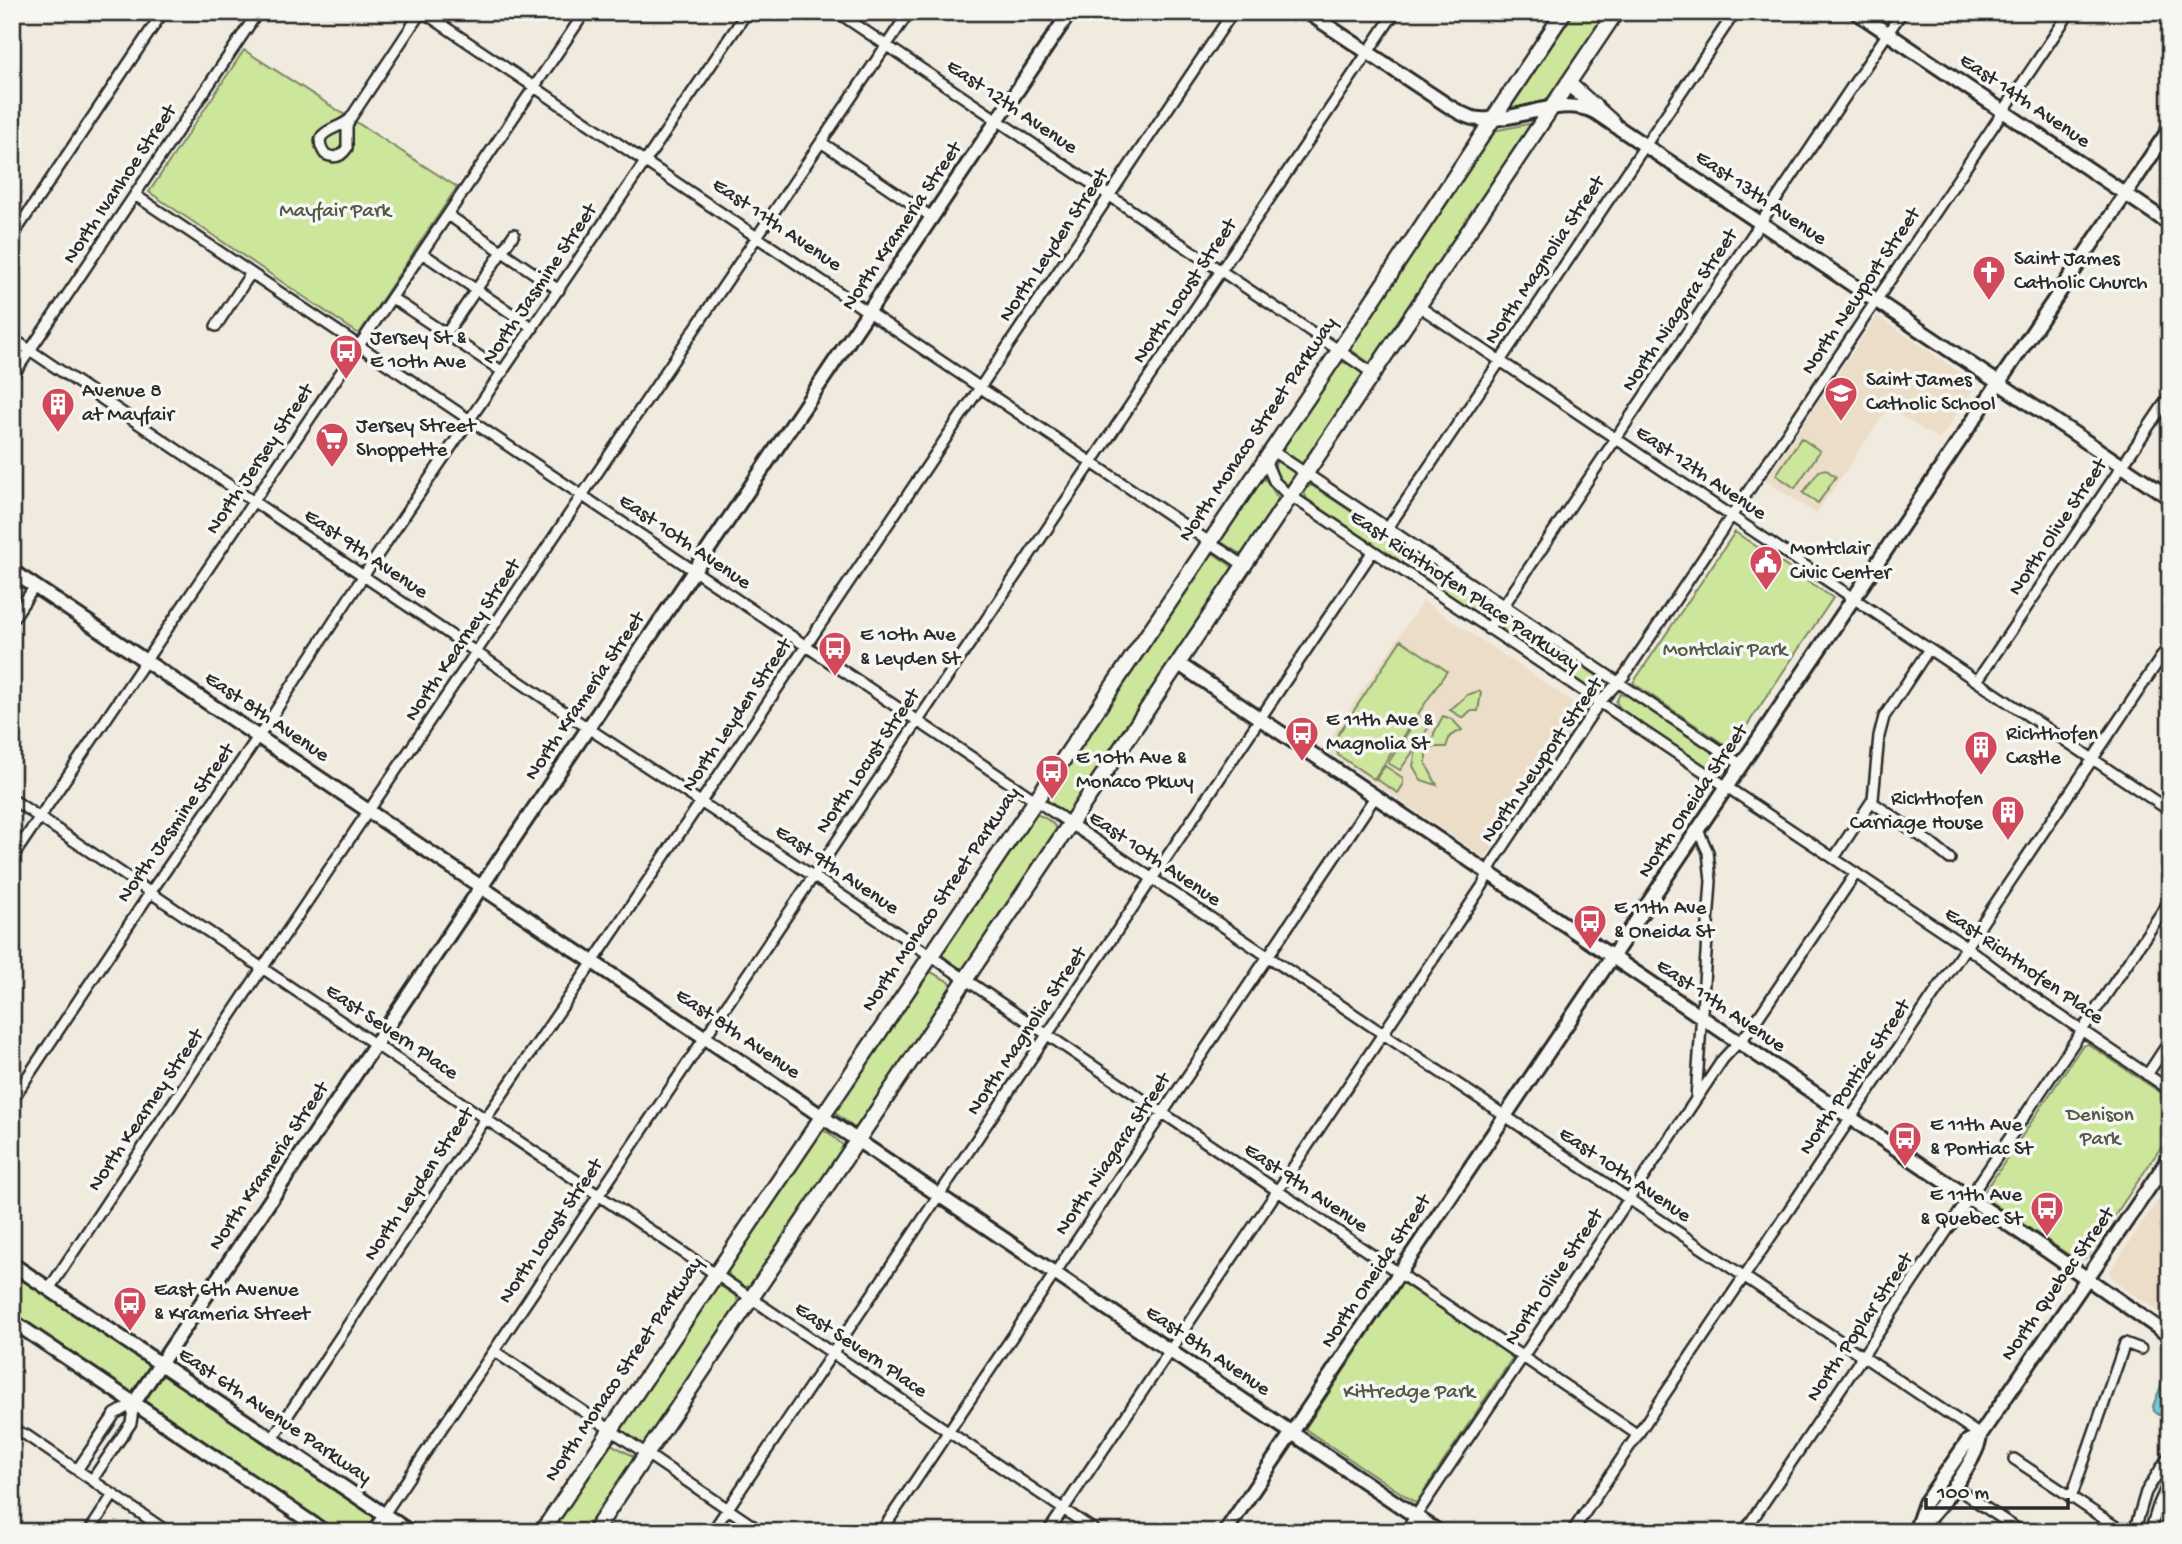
<svg xmlns="http://www.w3.org/2000/svg" width="2182" height="1544" font-family="'Gochi Hand',sans-serif">
	<rect width="100%" height="100%" fill="#f1ebdf"/>
	<filter id="ink" filterUnits="userSpaceOnUse"><feTurbulence type="fractalNoise" baseFrequency=".0143" numOctaves="2"/><feDisplacementMap in="SourceGraphic" scale="14" xChannelSelector="R" yChannelSelector="G"/><feConvolveMatrix kernelMatrix="1 2 1 2 8 2 1 2 1" color-interpolation-filters="sRGB"/></filter>
	<g filter="url(#ink)">
		<!-- built -->
		<path fill="#ebddc8" d="M 1877,316 L 1977,384 L 1939,440 L 1889,407 L 1816,514 L 1765,480 Z
			M 1423,601 L 1585,710 L 1485,858 L 1323,748 Z
			M 2170,1182 L 2170,1319 L 2112,1280 L 2110,1271 Z"/>
		<!-- green -->
		<path fill="#cce69c" stroke="#7c8864" stroke-width="2" d="M 1574,12 L 1611,12 L 1550,103 L 1512,110 L 1511,107 Z
			M 244,50 L 457,187 L 359,334 L 149,192 Z
			M 1528,124 L 1532,130 L 1371,364 L 1350,349 L 1352,340 L 1490,137 L 1498,130 Z
			M 1341,362 L 1349,364 L 1364,375 L 1307,462 L 1301,463 L 1281,449 L 1334,368 Z
			M 1801,438 L 1820,451 L 1795,488 L 1776,475 Z
			M 1279,460 L 1297,474 L 1291,486 C 1281,484 1275,473 1275,464 Z
			M 1825,469 L 1836,477 L 1818,503 L 1803,493 L 1819,471 Z
			M 1260,478 L 1266,480 L 1280,501 L 1243,556 L 1220,541 L 1220,538 Z
			M 1311,485 L 1488,602 L 1491,607 L 1489,614 L 1479,615 L 1307,499 L 1303,491 Z
			M 1735,532 L 1833,598 L 1731,749 L 1633,683 Z
			M 1214,554 L 1230,565 L 1234,571 L 1069,814 L 1063,812 L 1045,798 L 1209,555 Z
			M 1504,619 L 1513,619 L 1597,676 L 1602,681 L 1601,687 L 1595,691 L 1590,690 L 1505,633 L 1500,625 Z
			M 1401,640 L 1447,671 L 1374,779 L 1338,755 L 1335,739 Z
			M 1479,691 L 1481,693 L 1478,711 L 1470,711 L 1463,718 L 1450,710 L 1467,695 Z
			M 1620,694 L 1628,696 L 1723,760 L 1727,765 L 1727,770 L 1721,775 L 1716,776 L 1621,710 L 1616,702 Z
			M 1419,716 L 1431,724 L 1416,746 L 1404,738 Z
			M 1443,716 L 1452,719 L 1462,730 L 1450,736 L 1446,747 L 1432,747 L 1434,733 Z
			M 1403,741 L 1415,749 L 1400,770 L 1388,763 Z
			M 1426,742 L 1426,764 L 1437,785 L 1421,780 L 1413,766 L 1416,750 Z
			M 1385,766 L 1403,778 L 1403,785 L 1398,793 L 1376,779 Z
			M 1034,814 C 1043,815 1056,824 1058,832 L 966,969 L 958,968 L 941,954 Z
			M 931,972 L 951,983 L 952,987 L 859,1127 L 853,1127 L 833,1111 L 927,974 Z
			M 2088,1044 L 2170,1099 L 2170,1134 L 2088,1255 L 2085,1258 L 2075,1259 L 1986,1199 L 1984,1193 L 2082,1046 Z
			M 822,1130 L 829,1133 L 843,1145 L 841,1153 L 751,1286 L 745,1287 L 730,1276 L 727,1270 L 819,1132 Z
			M 12,1273 L 148,1365 L 148,1371 L 134,1392 L 127,1393 L 12,1316 Z
			M 1402,1283 L 1513,1357 L 1416,1503 L 1305,1429 Z
			M 716,1287 L 722,1287 L 737,1297 L 738,1307 L 645,1444 L 640,1444 L 623,1433 L 621,1426 Z
			M 163,1375 L 167,1375 L 399,1532 L 334,1532 L 148,1406 L 146,1403 L 147,1396 Z
			M 611,1444 L 633,1456 L 635,1462 L 588,1532 L 549,1532 Z"/>
		<!-- water -->
		<path fill="#79c9d2" stroke="#5a8a8f" stroke-width="2" d="M 2170,1369 L 2170,1409 L 2165,1415 L 2159,1415 L 2154,1411 L 2153,1406 L 2166,1373 Z"/>
		<g fill="none" stroke-linecap="round" stroke-linejoin="round">
			<defs>
				<path id="street" d="M 423,12 L 1245,566
					M 837,12 L 1374,374
					M 350,119 L 347,127 L 347,148 C 341,157 334,159 325,154 C 309,130 337,131 350,119 L 421,12
					M 821,142 L 933,218
					M 135,195 L 1980,1435
					M 448,215 L 559,290
					M 12,237 L 163,12
					M 422,253 L 533,328
					M 392,298 L 446,334 L 514,234
					M 1420,307 L 2170,811
					M 216,326 L 251,273
					M 446,334 L 503,372
					M 12,338 L 588,728 L 813,876 L 1638,1435
					M 12,377 L 258,12
					M 1271,450 L 1742,765
					M 1265,460 L 1274,481 L 1285,492 L 1965,946 L 2037,1000 L 2170,1090
					M 1387,529 L 1735,12
					M 12,620 L 35,586
					M 1488,629 L 1902,12
					M 1977,681 L 2170,395
					M 12,799 L 1097,1532
					M 1872,802 L 1929,842 L 1950,859
					M 12,858 L 585,12
					M 1834,858 L 1873,799 L 1879,736 L 1884,717 L 1929,649
					M 2147,1075 L 2170,1040
					M 1696,1098 L 1711,881 L 1708,852 L 1698,830
					M 12,1100 L 150,893 L 265,727 L 364,575 L 747,12
					M 49,1289 L 263,967 L 909,12
					M 494,1351 L 762,1532
					M 12,1430 L 26,1435 L 168,1532
					M 272,1439 L 486,1118 L 593,962 L 1233,12
					M 2014,1459 L 2124,1532
					M 77,1470 L 115,1414 L 134,1403 L 131,1423 L 92,1480
					M 1953,1486 L 2022,1532
					M 2071,1498 L 2125,1343 L 2141,1349
					M 89,1532 L 113,1495
					M 372,1532 L 1395,12
					M 712,1532 L 1373,551
					M 881,1532 L 1375,797
					M 1048,1532 L 1483,885 L 1492,864 L 1599,703 L 1624,676 L 2070,12
					M 1405,1532 L 1723,1059 L 1749,1031 L 1856,873
					M 1572,1532 L 2170,644
					M 1744,1532 L 2170,900
					M 2134,1532 L 2146,1492 L 2170,1454
					M 2150,1532 L 2158,1506 L 2170,1479"/>
				<path id="secondary" d="M 1307,12 L 1450,107 C 1459,112 1469,119 1480,119 C 1519,122 1558,95 1595,112 L 2170,498
					M 1856,12 L 2170,224
					M 12,571 L 1439,1532
					M 1179,664 L 2030,1239 L 2170,1336
					M 12,1264 L 410,1532
					M 12,1321 L 325,1532
					M 134,1403 L 1070,12
					M 1916,1529 L 1925,1503 L 1968,1441 L 1980,1435
					M 1225,1532 L 2170,128
					M 1915,1532 C 1920,1526 1926,1522 1931,1516 C 1945,1501 1980,1454 1980,1435 L 2170,1157"/>
				<path id="primary" d="M 1568,83 L 1613,123
					M 542,1532 L 1339,351 L 1564,12
					M 594,1532 L 1616,12"/>
			</defs>
			<!-- street casing -->
			<use href="#street" stroke="#2b2b2b" stroke-width="14"/>
			<!-- secondary casing -->
			<use href="#secondary" stroke="#2b2b2b" stroke-width="18"/>
			<!-- primary casing -->
			<use href="#primary" stroke="#2b2b2b" stroke-width="19"/>
			<!-- street -->
			<use href="#street" stroke="#f6f6f2" stroke-width="9"/>
			<!-- secondary -->
			<use href="#secondary" stroke="#f6f6f2" stroke-width="12"/>
			<!-- primary -->
			<use href="#primary" stroke="#f6f6f2" stroke-width="14"/>
		</g>
	</g>
	<!-- icons -->
	<defs>
		<symbol id="church-pin" viewBox="-11 -11 22 30"><path d="M0 17L-7.5 6A9.5 9.5 0 1 1 7.5 6Z" fill="#d1495b" stroke="#f6f6f2"/><path d="M-1.2-6h2.4v3.5h3.3v2.4h-3.3V6h-2.4V-.1h-3.3v-2.4h3.3Z" fill="#fff"/></symbol>
		<symbol id="bus-pin" viewBox="-11 -11 22 30"><path d="M0 17L-7.5 6A9.5 9.5 0 1 1 7.5 6Z" fill="#d1495b" stroke="#f6f6f2"/><path d="M-5-6H5V4H4V6H2V4H-2V6H-4V4H-5ZM-3.5-4V0h7V-4ZM-3.5 1.2v1.5H-2V1.2ZM2 1.2v1.5H3.5V1.2Z" fill="#fff"/></symbol>
		<symbol id="school-pin" viewBox="-11 -11 22 30"><path d="M0 17L-7.5 6A9.5 9.5 0 1 1 7.5 6Z" fill="#d1495b" stroke="#f6f6f2"/><path d="M0-5L7-2L0 1L-7-2ZM-4 1L0 2.5L4 1V4Q0 6-4 4Z" fill="#fff"/></symbol>
		<symbol id="building-pin" viewBox="-11 -11 22 30"><path d="M0 17L-7.5 6A9.5 9.5 0 1 1 7.5 6Z" fill="#d1495b" stroke="#f6f6f2"/><path d="M-4-6H4V6H1V3H-1V6H-4ZM-2.5-4.3h1.7v1.8h-1.7ZM.8-4.3h1.7v1.8H.8ZM-2.5-1h1.7V.8h-1.7ZM.8-1h1.7V.8H.8Z" fill="#fff"/></symbol>
		<symbol id="supermarket-pin" viewBox="-11 -11 22 30"><path d="M0 17L-7.5 6A9.5 9.5 0 1 1 7.5 6Z" fill="#d1495b" stroke="#f6f6f2"/><path d="M-6-5.5h2.5l.6 2H6L4.5 2H-2.5L-4.4-4H-6ZM-1.5 3.2a1.3 1.3 0 1 0 .1 0ZM3 3.2a1.3 1.3 0 1 0 .1 0Z" fill="#fff"/></symbol>
		<symbol id="civic-pin" viewBox="-11 -11 22 30"><path d="M0 17L-7.5 6A9.5 9.5 0 1 1 7.5 6Z" fill="#d1495b" stroke="#f6f6f2"/><path d="M-.6-6.5H3V-4.5H.6V-3L4-1V1h2V6H-6V1h2V-1L-.6-3ZM-1.2 2.5V6h2.4V2.5Z" fill="#fff"/></symbol>
	</defs>
	<g fill-rule="evenodd">
		<use href="#church-pin" x="1970" y="253" width="38" height="52"/>
		<use href="#bus-pin" x="327" y="332" width="38" height="52"/>
		<use href="#school-pin" x="1822" y="374" width="38" height="52"/>
		<use href="#building-pin" x="39" y="385" width="38" height="52"/>
		<use href="#supermarket-pin" x="313" y="420" width="38" height="52"/>
		<use href="#civic-pin" x="1747" y="543" width="38" height="52"/>
		<use href="#bus-pin" x="816" y="629" width="38" height="52"/>
		<use href="#bus-pin" x="1283" y="714" width="38" height="52"/>
		<use href="#building-pin" x="1962" y="728" width="38" height="52"/>
		<use href="#bus-pin" x="1033" y="752" width="38" height="52"/>
		<use href="#building-pin" x="1989" y="793" width="38" height="52"/>
		<use href="#bus-pin" x="1571" y="902" width="38" height="52"/>
		<use href="#bus-pin" x="1886" y="1119" width="38" height="52"/>
		<use href="#bus-pin" x="2028" y="1189" width="38" height="52"/>
		<use href="#bus-pin" x="111" y="1284" width="38" height="52"/>
	</g>
	<g text-anchor="middle" dominant-baseline="central" stroke-width="7" stroke-linejoin="round" paint-order="stroke">
		<!-- street labels -->
		<g font-size="21" fill="#2b2b2b" stroke="#f6f6f2">
			<text transform="translate(2024 102) rotate(34)">East 14th Avenue</text>
			<text transform="translate(1011 108) rotate(34)">East 12th Avenue</text>
			<text transform="translate(121 185) rotate(-56)">North Ivanhoe Street</text>
			<text transform="translate(1760 199) rotate(34)">East 13th Avenue</text>
			<text transform="translate(776 226) rotate(34)">East 11th Avenue</text>
			<text transform="translate(903 227) rotate(-56)">North Krameria Street</text>
			<text transform="translate(1055 246) rotate(-56)">North Leyden Street</text>
			<text transform="translate(1546 261) rotate(-56)">North Magnolia Street</text>
			<text transform="translate(541 285) rotate(-56)">North Jasmine Street</text>
			<text transform="translate(1186 292) rotate(-56)">North Locust Street</text>
			<text transform="translate(1862 292) rotate(-56)">North Newport Street</text>
			<text transform="translate(1681 311) rotate(-56)">North Niagara Street</text>
			<text transform="translate(1259 430) rotate(-56)">North Monaco Street Parkway</text>
			<text transform="translate(261 460) rotate(-56)">North Jersey Street</text>
			<text transform="translate(1700 474) rotate(34)">East 12th Avenue</text>
			<text transform="translate(2059 528) rotate(-56)">North Olive Street</text>
			<text transform="translate(684 543) rotate(34)">East 10th Avenue</text>
			<text transform="translate(365 555) rotate(34)">East 9th Avenue</text>
			<text transform="translate(1464 592) rotate(34)">East Richthofen Place Parkway</text>
			<text transform="translate(464 641) rotate(-56)">North Kearney Street</text>
			<text transform="translate(586 697) rotate(-56)">North Krameria Street</text>
			<text transform="translate(738 716) rotate(-56)">North Leyden Street</text>
			<text transform="translate(266 718) rotate(34)">East 8th Avenue</text>
			<text transform="translate(1543 761) rotate(-55)">North Newport Street</text>
			<text transform="translate(869 762) rotate(-56)">North Locust Street</text>
			<text transform="translate(1694 802) rotate(-56)">North Oneida Street</text>
			<text transform="translate(177 824) rotate(-55)">North Jasmine Street</text>
			<text transform="translate(1154 860) rotate(34)">East 10th Avenue</text>
			<text transform="translate(836 871) rotate(34)">East 9th Avenue</text>
			<text transform="translate(942 900) rotate(-56)">North Monaco Street Parkway</text>
			<text transform="translate(2023 967) rotate(35)">East Richthofen Place</text>
			<text transform="translate(1720 1007) rotate(34)">East 11th Avenue</text>
			<text transform="translate(1028 1032) rotate(-56)">North Magnolia Street</text>
			<text transform="translate(391 1033) rotate(34)">East Severn Place</text>
			<text transform="translate(737 1035) rotate(34)">East 8th Avenue</text>
			<text transform="translate(1856 1078) rotate(-56)">North Pontiac Street</text>
			<text transform="translate(147 1111) rotate(-56)">North Kearney Street</text>
			<text transform="translate(1114 1155) rotate(-56)">North Niagara Street</text>
			<text transform="translate(270 1167) rotate(-56)">North Krameria Street</text>
			<text transform="translate(1624 1176) rotate(34)">East 10th Avenue</text>
			<text transform="translate(420 1185) rotate(-56)">North Leyden Street</text>
			<text transform="translate(1305 1189) rotate(34)">East 9th Avenue</text>
			<text transform="translate(552 1232) rotate(-56)">North Locust Street</text>
			<text transform="translate(1377 1272) rotate(-56)">North Oneida Street</text>
			<text transform="translate(1555 1278) rotate(-56)">North Olive Street</text>
			<text transform="translate(2059 1285) rotate(-55)">North Quebec Street</text>
			<text transform="translate(1861 1328) rotate(-56)">North Poplar Street</text>
			<text transform="translate(860 1351) rotate(34)">East Severn Place</text>
			<text transform="translate(1207 1352) rotate(34)">East 8th Avenue</text>
			<text transform="translate(625 1370) rotate(-56)">North Monaco Street Parkway</text>
			<text transform="translate(274 1417) rotate(34)">East 6th Avenue Parkway</text>
		</g>
		<!-- park labels -->
		<g font-size="21" fill="#535a47" stroke="#f6f6f2">
			<text x="335" y="212">Mayfair Park</text>
			<text x="1725" y="651">Montclair Park</text>
			<text x="2100" y="1116">Denison<tspan x="2100" dy="24">Park</tspan></text>
			<text x="1409" y="1393">Kittredge Park</text>
		</g>
		<!-- poi labels -->
		<g font-size="21" fill="#2b2b2b" stroke="#f6f6f2" text-anchor="start">
			<text x="2014" y="260">Saint James<tspan x="2014" dy="24">Catholic Church</tspan></text>
			<text x="370" y="339">Jersey St &amp;<tspan x="370" dy="24">E 10th Ave</tspan></text>
			<text x="1866" y="381">Saint James<tspan x="1866" dy="24">Catholic School</tspan></text>
			<text x="82" y="392">Avenue 8<tspan x="82" dy="24">at Mayfair</tspan></text>
			<text x="356" y="427">Jersey Street<tspan x="356" dy="24">Shoppette</tspan></text>
			<text x="1790" y="550">Montclair<tspan x="1790" dy="24">Civic Center</tspan></text>
			<text x="860" y="636">E 10th Ave<tspan x="860" dy="24">&amp; Leyden St</tspan></text>
			<text x="1326" y="721">E 11th Ave &amp;<tspan x="1326" dy="24">Magnolia St</tspan></text>
			<text x="2006" y="735">Richthofen<tspan x="2006" dy="24">Castle</tspan></text>
			<text x="1076" y="759">E 10th Ave &amp;<tspan x="1076" dy="24">Monaco Pkwy</tspan></text>
			<text x="1983" y="800" text-anchor="end">Richthofen<tspan x="1983" dy="24">Carriage House</tspan></text>
			<text x="1614" y="909">E 11th Ave<tspan x="1614" dy="24">&amp; Oneida St</tspan></text>
			<text x="1930" y="1126">E 11th Ave<tspan x="1930" dy="24">&amp; Pontiac St</tspan></text>
			<text x="2022" y="1196" text-anchor="end">E 11th Ave<tspan x="2022" dy="24">&amp; Quebec St</tspan></text>
			<text x="154" y="1291">East 6th Avenue<tspan x="154" dy="24">&amp; Krameria Street</tspan></text>
		</g>
	</g>
	<!-- margin -->
	<rect width="2182" height="1544" fill="none" stroke="#f6f6f2" stroke-width="42"/>
	<rect x="21" y="21" width="2140" height="1502" fill="none" stroke="#2b2b2b" stroke-width="2.5" filter="url(#ink)"/>
	<!-- scale -->
	<path d="M1926 1498v10h142v-10" fill="none" stroke="#2b2b2b" stroke-width="3.5"/>
	<text x="1937" y="1498" font-size="21" fill="#2b2b2b" stroke="#f6f6f2" stroke-width="5" paint-order="stroke">100 m</text>
</svg>
